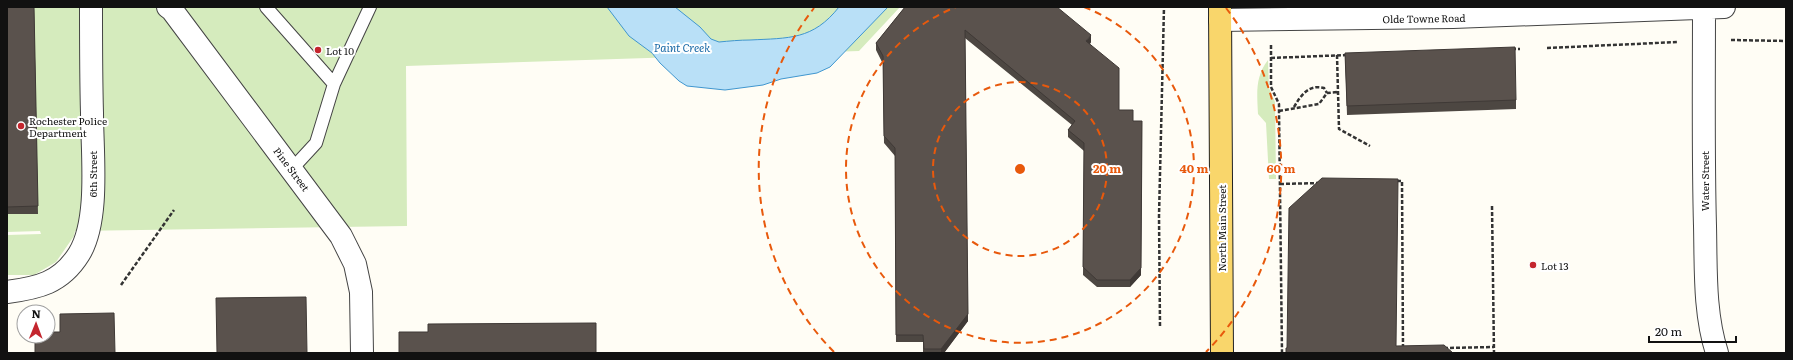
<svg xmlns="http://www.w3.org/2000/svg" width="1793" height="360" font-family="Literata,serif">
	<rect width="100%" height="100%" fill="#fffdf5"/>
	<!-- green -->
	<path fill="#d5ebbd" d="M 7,7 L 900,7 L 859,51 L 406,66 L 407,226 L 75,231 L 74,236 L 56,262 L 34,275 L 7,275 L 7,235 L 41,234 L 40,231 L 7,232 Z
		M 1268,60 L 1269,88 L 1275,102 L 1276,179 L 1269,179 L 1266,123 L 1258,114 C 1257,93 1255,77 1268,60 Z"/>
	<!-- water -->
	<path fill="#b9e0f7" stroke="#3f96cf" d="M 607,7 L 675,7 L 700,27 L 711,39 L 719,42 C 729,41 740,40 750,40 C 789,38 813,40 839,7 L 888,7 L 830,67 L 817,73 L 781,79 L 763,85 L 725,90 L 687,86 L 679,81 L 660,63 L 652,53 L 629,36 Z"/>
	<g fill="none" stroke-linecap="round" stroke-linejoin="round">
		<defs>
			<path id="service" d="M 266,7 L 334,84
				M 292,169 L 316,143 L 334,84 L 370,7"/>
			<path id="minor" d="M 168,7 L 172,10 L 341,236 L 355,264 L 361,292 L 362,353
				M 1704,8 C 1704,81 1703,154 1705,226 C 1706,268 1704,313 1717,353
				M 1220,20 L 1453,17 L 1724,7
				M 7,292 C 38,288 61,283 79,254 C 100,220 92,153 92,113 C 91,78 91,42 91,7"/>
			<path id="primary" d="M 1220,7 L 1222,353"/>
		</defs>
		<!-- service casing -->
		<use href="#service" stroke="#444" stroke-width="14"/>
		<!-- minor casing -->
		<use href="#minor" stroke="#444" stroke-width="24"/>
		<!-- primary casing -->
		<use href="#primary" stroke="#222" stroke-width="24"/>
		<!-- path -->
		<path stroke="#333" stroke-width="2.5" stroke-dasharray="4 2" stroke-linecap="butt" d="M 1731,40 L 1786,41
			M 1271,45 L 1271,87 L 1279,104 L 1279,111 L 1282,353
			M 1547,48 L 1678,42
			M 1512,49 L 1520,49
			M 1337,55 L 1339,129 L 1370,146
			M 1271,58 L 1347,55
			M 1294,107 C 1301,95 1309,84 1324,88 L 1327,93
			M 1279,111 L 1319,104 L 1327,93 L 1338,92
			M 1397,181 L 1402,181 L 1403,349
			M 1280,184 L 1320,183
			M 1492,206 L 1494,353
			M 121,285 L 174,210
			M 1160,326 L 1159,216 L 1164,7
			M 1444,348 L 1494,347"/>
		<!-- service -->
		<use href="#service" stroke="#fff" stroke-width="12"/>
		<!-- minor -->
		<use href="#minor" stroke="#fff" stroke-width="22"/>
		<!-- primary -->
		<use href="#primary" stroke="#f9d66b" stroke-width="22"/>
	</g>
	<!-- wall -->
	<path fill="#4d4742" d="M 7,7 L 34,7 L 38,214 L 7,214 Z
		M 905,7 L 1091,42 L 1090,44 L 1119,110 L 1133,121 L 1141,275 L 1130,287 L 1097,287 L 1083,275 L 1084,151 L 1068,137 L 1068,130 L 1072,125 L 965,38 L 968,321 L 944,353 L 923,353 L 923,342 L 896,342 L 895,156 L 884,143 L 883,64 L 876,50 L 876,43 Z
		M 1345,53 L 1516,100 L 1516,109 L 1347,115 Z"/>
	<!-- shaded-wall -->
	<path fill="#3f3936" d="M 1091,35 L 1091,42 L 1086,49 L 1086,41 Z
		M 1142,121 L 1141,275 L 1130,287 L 1130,280 Z
		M 968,314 L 968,321 L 944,353 L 941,353 L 941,349 Z"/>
	<!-- building -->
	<path fill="#5a524d" stroke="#3f3936" d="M 7,7 L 34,7 L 38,206 L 7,207 Z
		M 905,7 L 1057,7 L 1091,35 L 1086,41 L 1119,68 L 1119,110 L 1133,110 L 1133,121 L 1142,121 L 1141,268 L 1130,280 L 1097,280 L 1083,267 L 1084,143 L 1068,130 L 1075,121 L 965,30 L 968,314 L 941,349 L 924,349 L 923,335 L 896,335 L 895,148 L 884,136 L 883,56 L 876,43 Z
		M 1515,47 L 1516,100 L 1347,106 L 1345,53 Z
		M 1322,178 L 1398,179 L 1396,346 L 1444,345 L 1453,353 L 1286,353 L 1286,348 L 1287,348 L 1289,208 Z
		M 306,297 L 307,353 L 217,353 L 216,298 Z
		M 114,313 L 115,353 L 35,353 L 35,336 L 48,336 L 48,332 L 60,332 L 60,314 Z
		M 596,323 L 596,353 L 399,353 L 399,332 L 428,332 L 428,324 Z"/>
	<!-- distance rings -->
	<g fill="none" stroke="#e8590c" stroke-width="2" stroke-dasharray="7 5">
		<circle cx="1020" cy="169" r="87"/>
		<path d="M1084 7A174 174 0 1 1 956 7"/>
		<path d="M834 352A261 261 0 0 1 814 8M1226 8A261 261 0 0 1 1206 352"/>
	</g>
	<!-- markers -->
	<g fill="#c4262e" stroke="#fff" stroke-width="1.5">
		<circle cx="318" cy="50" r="4"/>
		<circle cx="21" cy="126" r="4"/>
		<circle cx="1533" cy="265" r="4"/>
	</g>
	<g text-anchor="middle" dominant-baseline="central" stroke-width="4" stroke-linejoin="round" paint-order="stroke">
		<!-- street labels -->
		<g font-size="10" fill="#111" stroke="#fff">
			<text transform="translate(1424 18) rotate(-1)">Olde Towne Road</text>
			<text transform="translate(292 169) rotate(53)">Pine Street</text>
			<text transform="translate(92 174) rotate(-90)">6th Street</text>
			<text transform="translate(1704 181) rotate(-90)">Water Street</text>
			<text transform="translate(1221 228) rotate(-90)">North Main Street</text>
		</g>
		<!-- poi labels -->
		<g font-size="10" fill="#111" stroke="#fff" text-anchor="start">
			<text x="326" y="50">Lot 10</text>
			<text x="29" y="120">Rochester Police<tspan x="29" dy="12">Department</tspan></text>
			<text x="1541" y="265">Lot 13</text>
		</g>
		<!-- water labels -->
		<g font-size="11" font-style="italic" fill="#1768a6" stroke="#fff">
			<text x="682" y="47">Paint Creek</text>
		</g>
	</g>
	<circle cx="1020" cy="169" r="6" fill="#e8590c" stroke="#fff" stroke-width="2"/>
	<g font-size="12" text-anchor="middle" font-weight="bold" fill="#e8590c" stroke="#fff" stroke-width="4" stroke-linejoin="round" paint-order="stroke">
		<text x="1107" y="173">20 m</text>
		<text x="1194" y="173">40 m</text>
		<text x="1281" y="173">60 m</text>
	</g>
	<!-- border -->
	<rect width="1793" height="360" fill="none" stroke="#111111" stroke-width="16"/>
	<!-- north arrow -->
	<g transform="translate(36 324) rotate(1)"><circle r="19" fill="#ffffff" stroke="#a0a0a0"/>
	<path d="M0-3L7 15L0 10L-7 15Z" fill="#c4262e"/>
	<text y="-6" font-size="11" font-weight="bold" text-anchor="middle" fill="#111111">N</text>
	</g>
	<!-- scale -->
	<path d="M1649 336v6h87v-6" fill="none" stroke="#111111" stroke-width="2"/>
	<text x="1655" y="336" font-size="12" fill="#111111" stroke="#ffffff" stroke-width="3" paint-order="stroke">20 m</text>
</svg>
